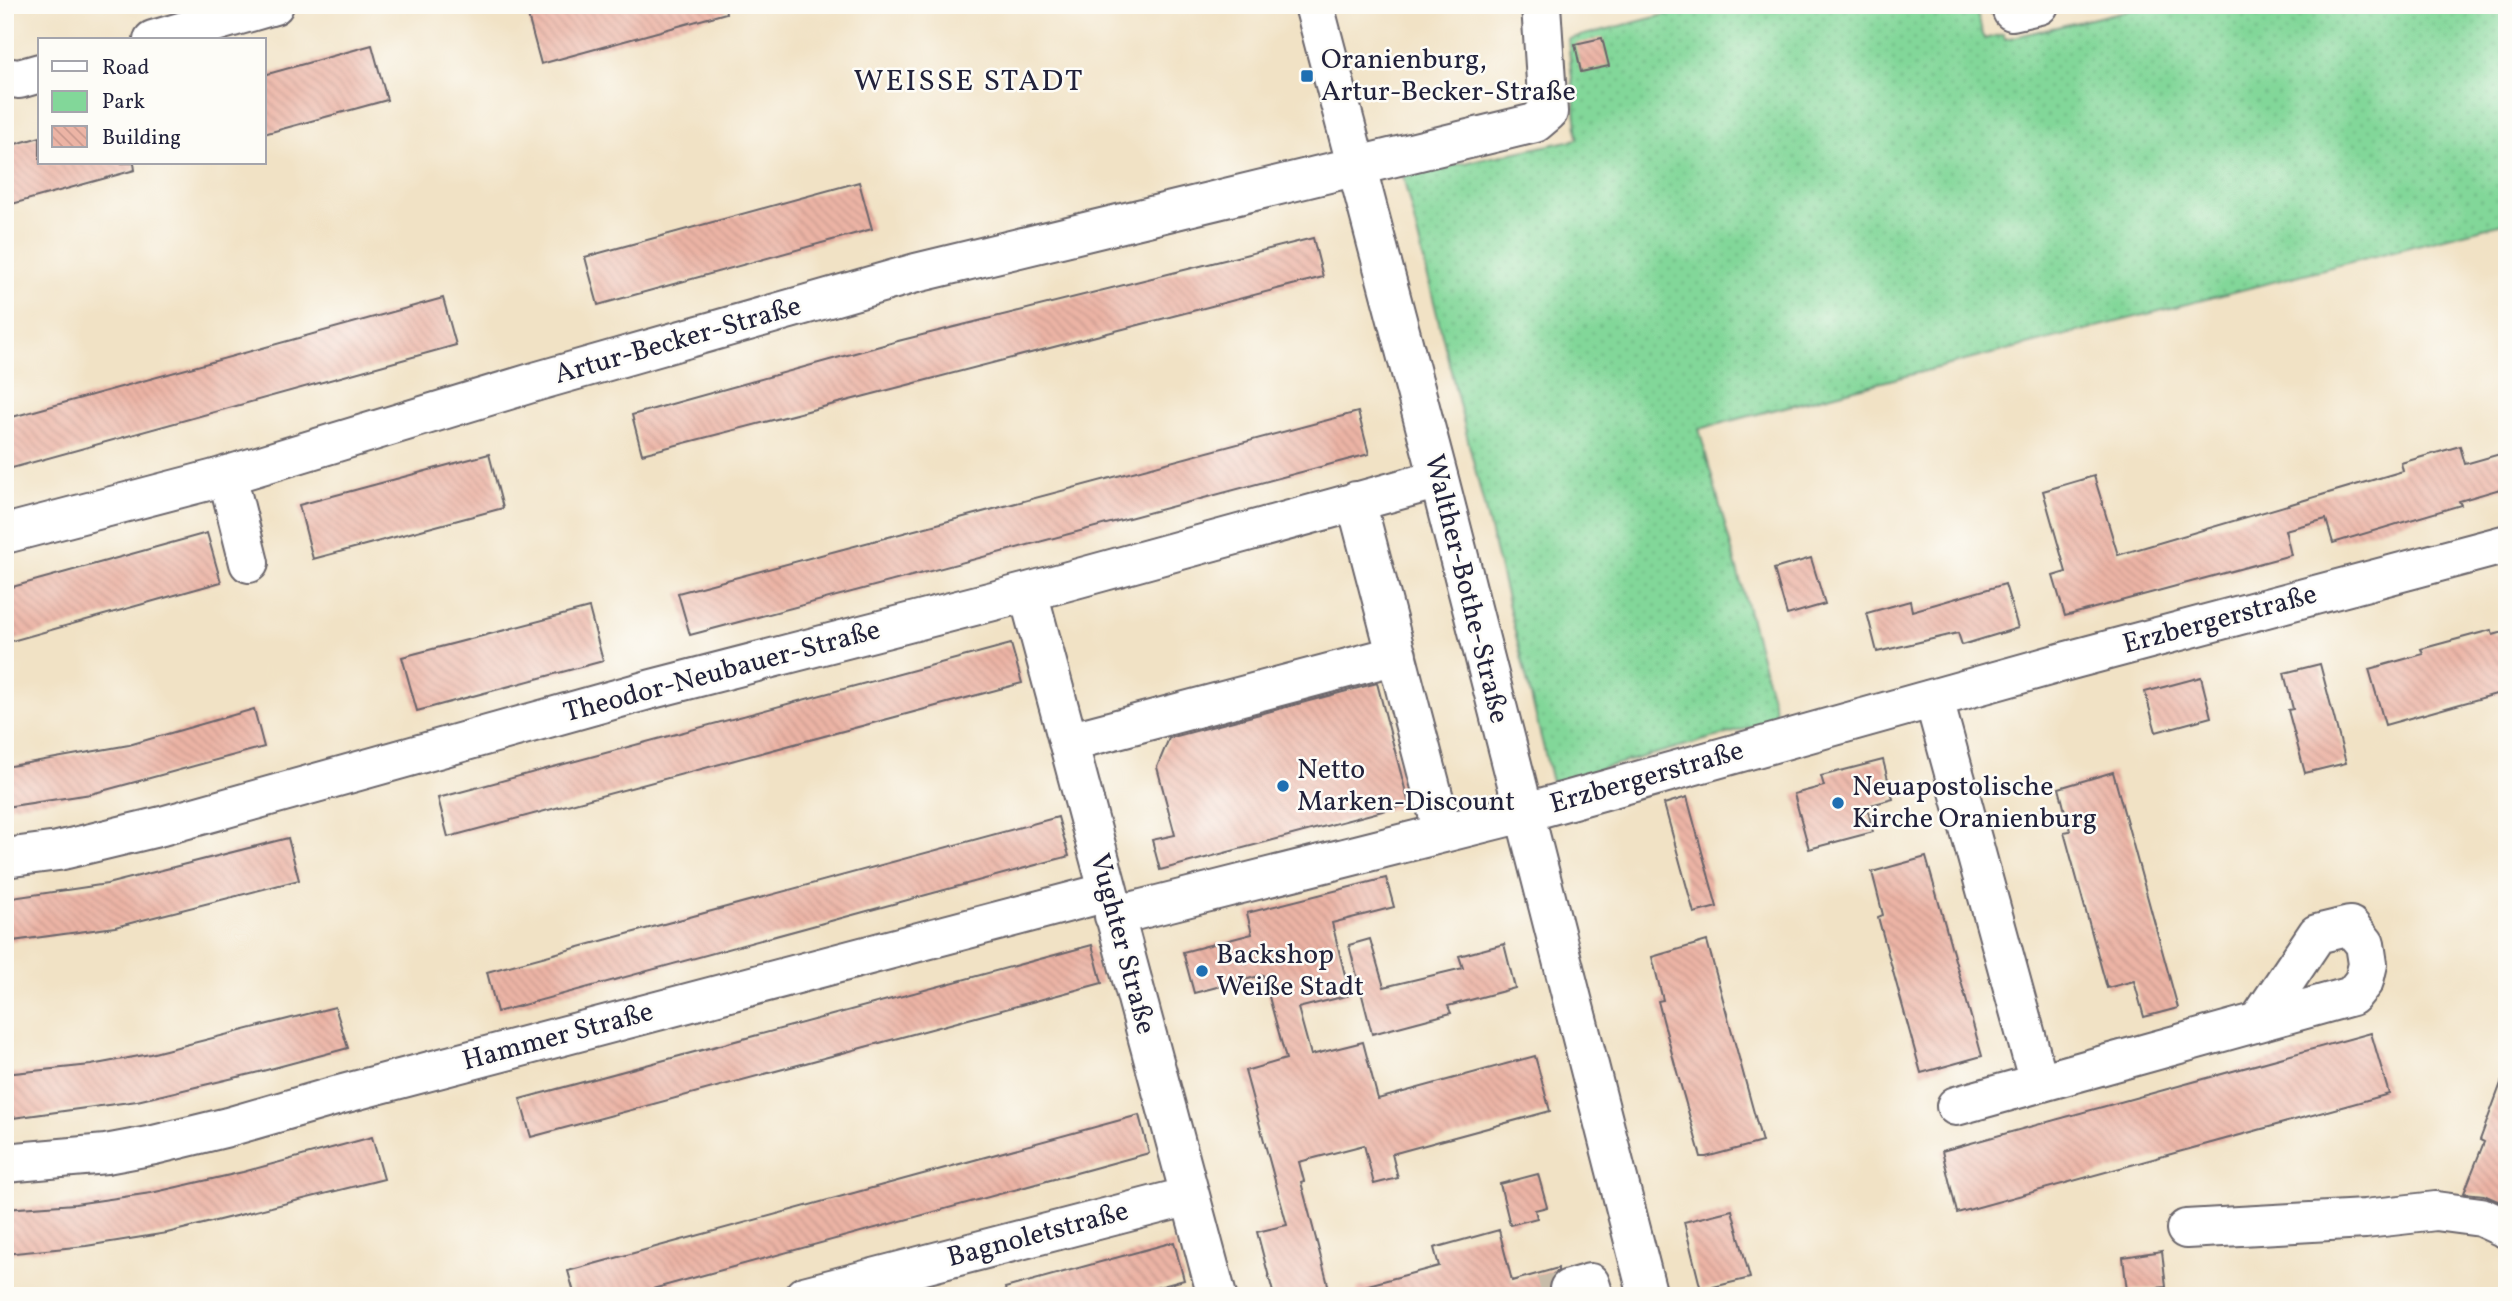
<svg xmlns="http://www.w3.org/2000/svg" width="2512" height="1301" font-family="Vollkorn,serif">
	<defs>
		<pattern id="green-dots" width="8" height="8" patternUnits="userSpaceOnUse" patternTransform="scale(1.75)"><rect width="8" height="8" fill="#82d799"/><path d="M2 2h.1M6 6h.1" fill="none" stroke="#70b885" stroke-width="1.8" stroke-linecap="round"/></pattern>
		<pattern id="building-back-hatch" width="6" height="6" patternUnits="userSpaceOnUse" patternTransform="scale(1.75)"><rect width="6" height="6" fill="#ecb4a5"/><path d="M-1 5l2 2M0 0l6 6M5-1l2 2" fill="none" stroke="#ca9a8f"/></pattern>
	</defs>
	<rect width="100%" height="100%" fill="#fdfcf7"/>
	<filter id="ink" filterUnits="userSpaceOnUse"><feTurbulence type="fractalNoise" baseFrequency=".0143" numOctaves="2"/><feDisplacementMap in="SourceGraphic" scale="14" xChannelSelector="R" yChannelSelector="G"/><feConvolveMatrix kernelMatrix="1 2 1 2 8 2 1 2 1" color-interpolation-filters="sRGB"/></filter>
	<filter id="wash" filterUnits="userSpaceOnUse"><feTurbulence type="fractalNoise" baseFrequency=".00686" numOctaves="4" result="noise"/><feDisplacementMap in="SourceGraphic" scale="28" xChannelSelector="R" yChannelSelector="G"/><feGaussianBlur stdDeviation="1.57" result="paint"/><feColorMatrix in="noise" values="0 0 0 0 0 0 0 0 0 0 0 0 0 0 0 0 0 1.4 0 .05"/><feComposite in="paint" operator="in"/></filter>
	<g filter="url(#wash)">
		<rect width="100%" height="100%" fill="#f1e2c5"/>
		<!-- green -->
		<path fill="url(#green-dots)" stroke="#527c6a" stroke-width="2" d="M 1704,5 L 1975,5 L 1984,39 L 2003,34 L 2005,39 L 2151,5 L 2507,5 L 2507,222 L 1699,429 L 1778,720 L 1552,782 L 1403,176 L 1578,139 L 1568,39 Z"/>
		<g id="blocks">
			<!-- building -->
			<path fill="url(#building-back-hatch)" d="M 568,5 L 725,5 L 726,13 L 541,64 L 528,16 Z
				M 1602,38 L 1609,66 L 1581,72 L 1575,44 Z
				M 372,45 L 387,100 L 264,134 L 264,75 Z
				M 40,137 L 40,163 L 134,163 L 135,170 L 5,206 L 5,147 Z
				M 859,182 L 872,229 L 598,305 L 585,257 Z
				M 1313,238 L 1323,277 L 642,454 L 632,415 L 898,341 Z
				M 443,298 L 456,345 L 5,470 L 5,419 Z
				M 1358,412 L 1369,454 L 690,635 L 678,593 Z
				M 2460,446 L 2465,464 L 2507,452 L 2507,487 L 2459,501 L 2461,505 L 2333,543 L 2326,519 L 2285,530 L 2291,555 L 2065,616 L 2053,576 L 2066,572 L 2043,491 L 2094,476 L 2118,555 L 2403,471 L 2401,463 Z
				M 489,454 L 503,508 L 313,559 L 299,505 Z
				M 207,533 L 221,582 L 5,643 L 5,589 Z
				M 1811,558 L 1825,604 L 1787,615 L 1774,569 Z
				M 2005,584 L 2018,628 L 1962,645 L 1958,633 L 1877,652 L 1867,613 L 1910,601 L 1912,611 Z
				M 589,608 L 603,661 L 417,711 L 402,657 Z
				M 2491,630 L 2493,635 L 2507,631 L 2507,691 L 2385,725 L 2369,669 L 2423,654 L 2421,649 Z
				M 1011,644 L 1022,683 L 448,837 L 438,798 Z
				M 2320,664 L 2346,763 L 2305,773 L 2288,710 L 2293,709 L 2284,673 Z
				M 2201,677 L 2211,717 L 2156,732 L 2145,692 Z
				M 1377,683 L 1409,804 L 1160,870 L 1152,840 L 1175,835 L 1157,767 L 1169,738 Z
				M 254,709 L 264,747 L 91,794 L 5,807 L 5,767 L 129,745 Z
				M 1883,760 L 1893,799 L 1867,806 L 1873,832 L 1809,849 L 1794,794 L 1824,786 L 1821,776 Z
				M 2113,772 L 2178,1008 L 2144,1017 L 2134,981 L 2107,988 L 2064,832 L 2070,831 L 2059,788 Z
				M 1687,797 L 1717,907 L 1694,913 L 1664,804 Z
				M 1058,817 L 1069,856 L 497,1012 L 487,972 Z
				M 288,838 L 299,880 L 115,927 L 5,942 L 5,899 L 107,884 Z
				M 1926,857 L 1982,1056 L 1921,1073 L 1878,917 L 1883,915 L 1872,872 Z
				M 1386,878 L 1394,907 L 1332,923 L 1350,995 L 1298,1008 L 1311,1055 L 1363,1042 L 1378,1099 L 1535,1056 L 1550,1111 L 1392,1154 L 1398,1178 L 1374,1184 L 1364,1145 L 1299,1162 L 1304,1181 L 1301,1182 L 1331,1296 L 1274,1296 L 1257,1232 L 1287,1225 L 1245,1071 L 1286,1059 L 1263,975 L 1194,993 L 1183,952 L 1252,934 L 1247,913 Z
				M 1370,939 L 1384,987 L 1463,968 L 1459,956 L 1504,944 L 1515,988 L 1448,1006 L 1451,1013 L 1372,1034 L 1349,945 Z
				M 1707,941 L 1762,1142 L 1706,1157 L 1701,1157 L 1675,1065 L 1658,1001 L 1663,1000 L 1652,957 Z
				M 1092,945 L 1102,983 L 531,1137 L 520,1099 Z
				M 335,1007 L 348,1048 L 259,1072 L 137,1101 L 5,1119 L 5,1074 L 91,1065 L 150,1054 Z
				M 2371,1033 L 2389,1094 L 1957,1213 L 1942,1151 Z
				M 2504,1075 L 2507,1075 L 2507,1205 L 2484,1195 L 2464,1193 L 2484,1142 L 2480,1140 Z
				M 1139,1115 L 1149,1153 L 627,1296 L 575,1296 L 568,1271 Z
				M 372,1137 L 384,1179 L 167,1233 L 86,1246 L 5,1254 L 5,1209 L 75,1204 L 151,1193 L 243,1172 Z
				M 1538,1174 L 1547,1207 L 1535,1210 L 1537,1218 L 1510,1225 L 1500,1184 Z
				M 1732,1210 L 1750,1278 L 1701,1290 L 1684,1222 Z
				M 1499,1230 L 1512,1281 L 1558,1268 L 1558,1271 L 1553,1274 L 1548,1283 L 1548,1296 L 1358,1296 L 1357,1288 L 1439,1266 L 1434,1248 Z
				M 1174,1242 L 1184,1280 L 1127,1296 L 1007,1296 L 1005,1288 Z
				M 2162,1251 L 2166,1287 L 2127,1291 L 2123,1257 Z"/>
		</g>
	</g>
	<g filter="url(#ink)">
		<use href="#blocks" fill-opacity="0" stroke="#6a656b" stroke-width="2"/>
		<g fill="none" stroke-linecap="round" stroke-linejoin="round">
			<!-- minor-tunnel -->
			<path stroke="#c8bca9" stroke-width="38" stroke-dasharray="38 19" stroke-linecap="butt" d="M 1542,1296 L 1569,1289"/>
			<defs>
				<path id="minor" d="M 1314,5 L 1439,479 L 1648,1296
					M 2012,11 L 2039,5
					M 153,40 L 274,5
					M 5,77 L 19,79 L 40,73
					M 227,475 L 249,563
					M 1356,501 L 1443,833
					M 5,534 L 215,479 L 538,381 L 916,273 L 1535,123 L 1548,112 L 1541,5
					M 1028,592 L 1217,1296
					M 1934,700 L 2039,1083
					M 1068,742 L 1397,655
					M 5,858 L 58,851 L 162,826 L 652,689 L 1028,592 L 1439,479
					M 1114,916 L 1523,813 L 2067,661 L 2507,544
					M 1956,1106 L 2352,996 L 2364,981 L 2368,964 L 2365,944 L 2350,926 L 2317,934 L 2258,1022
					M 5,1163 L 106,1154 L 154,1145 L 228,1127 L 339,1095 L 1108,892
					M 2186,1229 L 2365,1219 L 2436,1211 L 2481,1217 L 2507,1229
					M 1569,1289 L 1590,1283 L 1594,1296
					M 804,1296 L 1190,1196"/>
			</defs>
			<!-- minor casing -->
			<use href="#minor" stroke="#6a656b" stroke-width="42"/>
			<!-- minor -->
			<use href="#minor" stroke="#fff" stroke-width="38"/>
		</g>
	</g>
	<!-- markers -->
	<g fill="#1f6fb2" stroke="#fdfcf7" stroke-width="2.5">
		<rect x="1300" y="69" width="14" height="14" rx="3.5"/>
		<circle cx="1283" cy="786" r="7"/>
		<circle cx="1838" cy="803" r="7"/>
		<circle cx="1202" cy="971" r="7"/>
	</g>
	<g text-anchor="middle" dominant-baseline="central" stroke-width="5" stroke-linejoin="round" paint-order="stroke">
		<!-- poi labels -->
		<g font-size="28" fill="#22223b" stroke="#fdfcf7" text-anchor="start">
			<text x="1321" y="60">Oranienburg,<tspan x="1321" dy="32">Artur-Becker-Straße</tspan></text>
			<text x="1297" y="770">Netto<tspan x="1297" dy="32">Marken-Discount</tspan></text>
			<text x="1852" y="787">Neuapostolische<tspan x="1852" dy="32">Kirche Oranienburg</tspan></text>
			<text x="1216" y="955">Backshop<tspan x="1216" dy="32">Weiße Stadt</tspan></text>
		</g>
		<!-- street labels -->
		<g font-size="28" fill="#22223b" stroke="#fdfcf7">
			<text transform="translate(678 341) rotate(-16)">Artur-Becker-Straße</text>
			<text transform="translate(1466 589) rotate(76)">Walther-Bothe-Straße</text>
			<text transform="translate(2220 620) rotate(-15)">Erzbergerstraße</text>
			<text transform="translate(722 672) rotate(-15)">Theodor-Neubauer-Straße</text>
			<text transform="translate(1647 778) rotate(-16)">Erzbergerstraße</text>
			<text transform="translate(1122 944) rotate(75)">Vughter Straße</text>
			<text transform="translate(558 1037) rotate(-15)">Hammer Straße</text>
			<text transform="translate(1038 1235) rotate(-15)">Bagnoletstraße</text>
		</g>
		<!-- neighbourhood labels -->
		<g font-size="30" letter-spacing="2" fill="#22223b" stroke="#fdfcf7">
			<text x="969" y="82">WEISSE STADT</text>
		</g>
	</g>
	<!-- margin -->
	<rect width="2512" height="1301" fill="none" stroke="#fdfcf7" stroke-width="28"/>
	<!-- legend -->
	<rect x="38" y="38" width="228" height="126" fill="#fdfcf7" stroke="#a5a5ac" stroke-width="2"/>
	<rect x="52" y="61" width="35" height="10" fill="#ffffff" stroke="#a5a5ac" stroke-width="2"/>
	<text x="102" y="74" font-size="21" fill="#22223b">Road</text>
	<rect x="52" y="91" width="35" height="21" fill="#82d799" stroke="#a5a5ac" stroke-width="2"/>
	<text x="102" y="108" font-size="21" fill="#22223b">Park</text>
	<rect x="52" y="126" width="35" height="21" fill="url(#building-back-hatch)" stroke="#a5a5ac" stroke-width="2"/>
	<text x="102" y="144" font-size="21" fill="#22223b">Building</text>
</svg>
